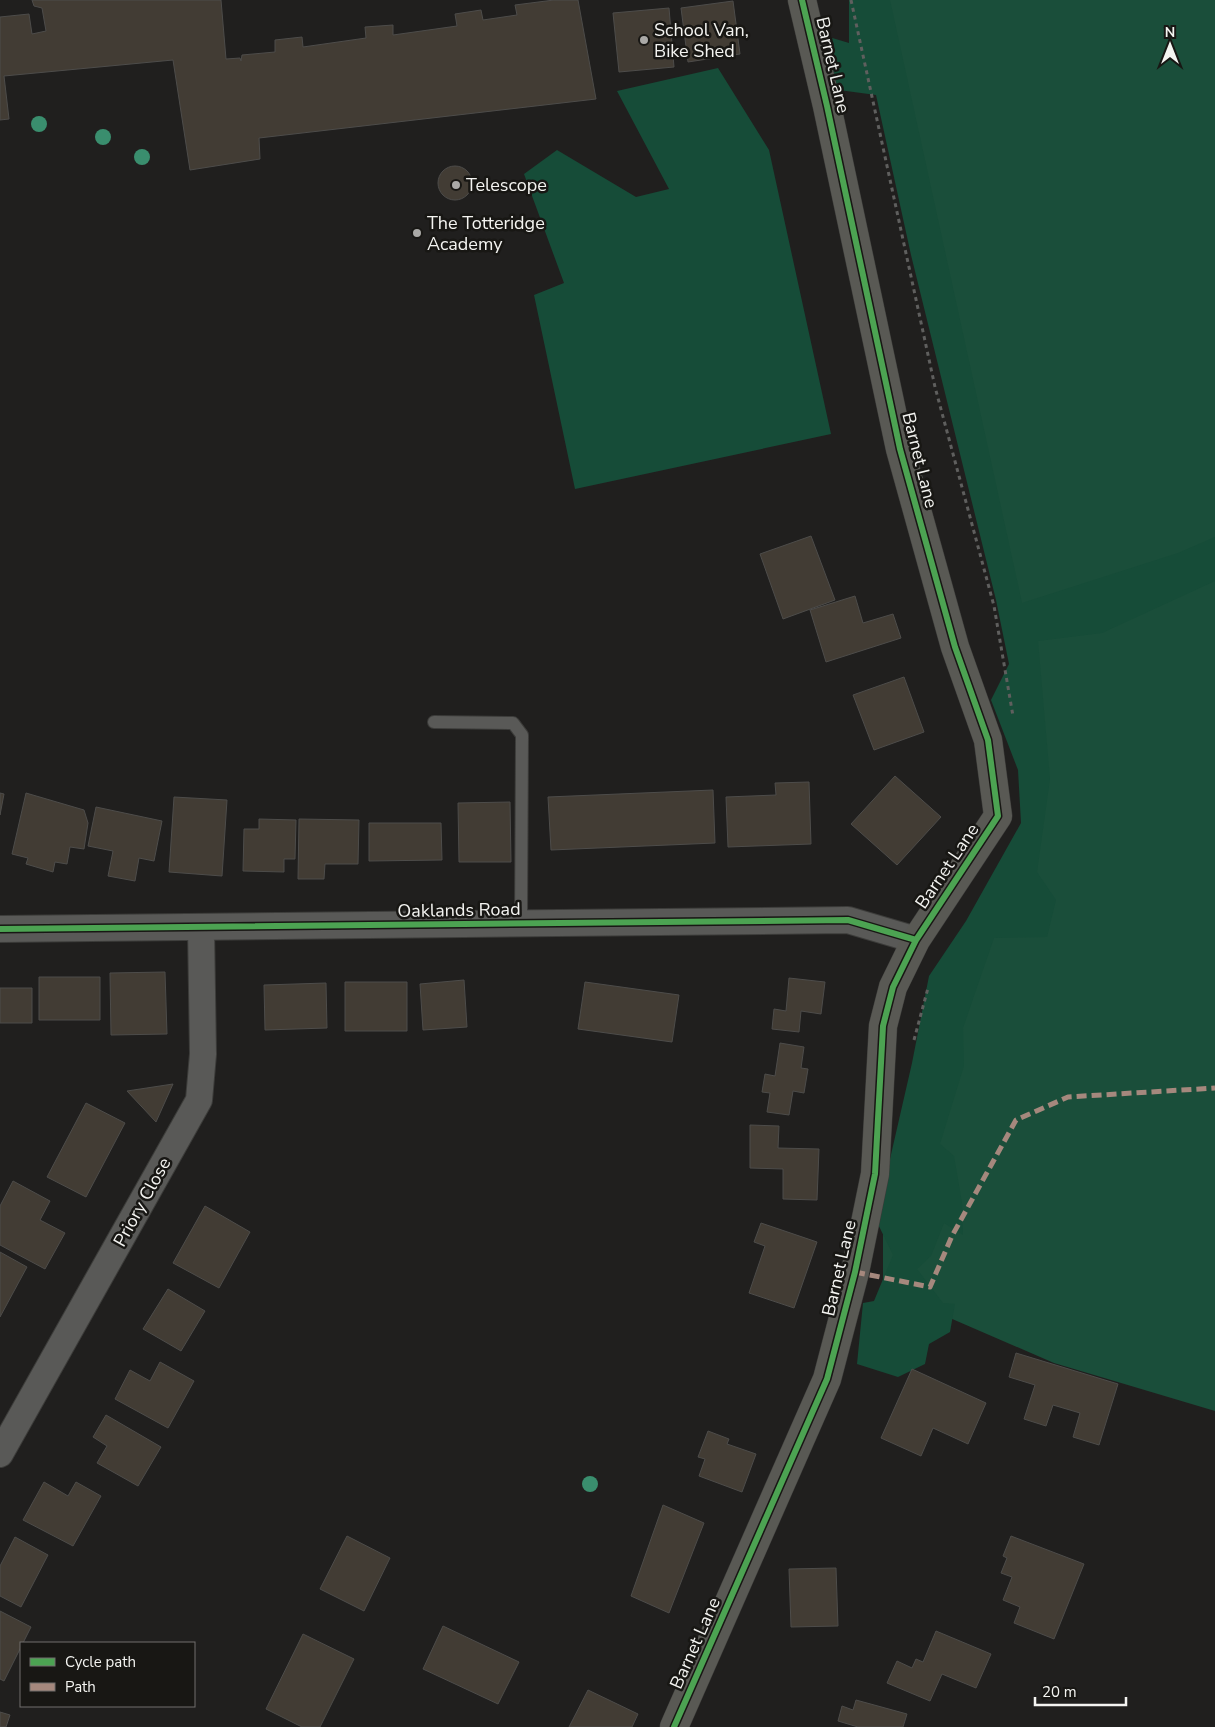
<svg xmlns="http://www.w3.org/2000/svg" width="1215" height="1727" font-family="'Nunito Sans',sans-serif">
	<rect width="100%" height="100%" fill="#201f1e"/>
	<!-- green -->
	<path fill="#1a4e3a" d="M 867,0 L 1215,0 L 1215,1411 L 1054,1363 L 883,1289 L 883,1216 L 1031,833 L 1014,637 Z"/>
	<!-- forest -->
	<path fill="#164c38" d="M 849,0 L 890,0 L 1022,603 L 1178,553 L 1215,537 L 1215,581 L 1102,633 L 1038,641 L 1050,779 L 1037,872 L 1056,900 L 1047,937 L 994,938 L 963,1028 L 964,1066 L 940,1144 L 954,1156 L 962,1203 L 963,1235 L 944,1223 L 931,1256 L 917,1269 L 943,1303 L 955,1304 L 950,1332 L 929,1344 L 925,1364 L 898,1377 L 857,1364 L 863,1303 L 874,1301 L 893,1255 L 876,1220 L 912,1063 L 929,976 L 966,921 L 1021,823 L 1018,770 L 991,700 L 1009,664 L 996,600 L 911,255 L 876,95 L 809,86 L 799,28 L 849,43 Z
		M 718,68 L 769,150 L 831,434 L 575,489 L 534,295 L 564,283 L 524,174 L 557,150 L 636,197 L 669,189 L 617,91 Z"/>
	<!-- building -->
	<path fill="#423c34" stroke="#4d4c4a" d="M 32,0 L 221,0 L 226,59 L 240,58 L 241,61 L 242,55 L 275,52 L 275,40 L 302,37 L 303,47 L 366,38 L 365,27 L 393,25 L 393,35 L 457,26 L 455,14 L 481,10 L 483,20 L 517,15 L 515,5 L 554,0 L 578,0 L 596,99 L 259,138 L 260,159 L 190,170 L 173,60 L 4,76 L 9,119 L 0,120 L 0,17 L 29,14 L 32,34 L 46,31 L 42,8 L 34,6 Z
		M 733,1 L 740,54 L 688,62 L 681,8 Z
		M 669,8 L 674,67 L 619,72 L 613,13 Z
		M438 183a17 17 0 1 1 34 0a17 17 0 1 1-34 0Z
		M 811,536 L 835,600 L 783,619 L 760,554 Z
		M 855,596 L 863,623 L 893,614 L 901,638 L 826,662 L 810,610 Z
		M 904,677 L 924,732 L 874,750 L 853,695 Z
		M 895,776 L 941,817 L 897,865 L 851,824 Z
		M 809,782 L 811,844 L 728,847 L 726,797 L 776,795 L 775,783 Z
		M 713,790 L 715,843 L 551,850 L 548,797 Z
		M 0,793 L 4,794 L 0,815 Z
		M 26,793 L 84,810 L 88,823 L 84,849 L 70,847 L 67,864 L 55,862 L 53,872 L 26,864 L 28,858 L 12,854 Z
		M 174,797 L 227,800 L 222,876 L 169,872 Z
		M 510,802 L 511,862 L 459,862 L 458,803 Z
		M 96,807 L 162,821 L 154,861 L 139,858 L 135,881 L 108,876 L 113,851 L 88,846 Z
		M 259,819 L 296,820 L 295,859 L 284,859 L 284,872 L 243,871 L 244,829 L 259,829 Z
		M 299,819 L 359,820 L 358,864 L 325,864 L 324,879 L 298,879 Z
		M 369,823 L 441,823 L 442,860 L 369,861 Z
		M 165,972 L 167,1034 L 111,1035 L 110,973 Z
		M 39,977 L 100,977 L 100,1020 L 39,1020 Z
		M 789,978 L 825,982 L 821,1014 L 801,1011 L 799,1032 L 772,1029 L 774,1009 L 786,1011 Z
		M 464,980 L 467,1027 L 423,1030 L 420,984 Z
		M 345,982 L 407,982 L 407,1031 L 345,1031 Z
		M 585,982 L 679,995 L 672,1042 L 578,1029 Z
		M 326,983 L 327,1028 L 265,1030 L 264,985 Z
		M 0,988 L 32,988 L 32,1023 L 0,1023 Z
		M 780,1043 L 804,1047 L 801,1068 L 808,1069 L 804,1093 L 793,1091 L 789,1115 L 767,1112 L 770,1093 L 762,1092 L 765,1074 L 775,1076 Z
		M 173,1084 L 156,1122 L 127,1091 Z
		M 86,1103 L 125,1123 L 86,1197 L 47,1177 Z
		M 750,1125 L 779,1126 L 778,1148 L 819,1149 L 817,1200 L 783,1199 L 783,1169 L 750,1168 Z
		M 13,1181 L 50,1201 L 40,1220 L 65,1233 L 45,1269 L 0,1245 L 0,1206 Z
		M 205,1206 L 250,1232 L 219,1288 L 173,1263 Z
		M 761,1223 L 817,1242 L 794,1308 L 749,1293 L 765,1246 L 754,1242 Z
		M 0,1252 L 27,1267 L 0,1317 Z
		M 168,1289 L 205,1311 L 181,1351 L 143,1329 Z
		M 1016,1353 L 1118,1384 L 1099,1445 L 1073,1437 L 1080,1413 L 1053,1405 L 1046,1426 L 1024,1419 L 1035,1385 L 1009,1377 Z
		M 160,1362 L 194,1381 L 168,1428 L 115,1399 L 130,1370 L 150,1381 Z
		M 912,1369 L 986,1403 L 968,1444 L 933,1428 L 921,1456 L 881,1438 Z
		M 106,1415 L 161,1447 L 138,1486 L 97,1463 L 107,1446 L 93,1437 Z
		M 708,1431 L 729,1439 L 727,1444 L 756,1454 L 742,1492 L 699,1476 L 705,1459 L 698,1457 Z
		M 44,1482 L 68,1496 L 76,1482 L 101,1496 L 73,1546 L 23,1520 Z
		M 663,1505 L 704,1523 L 669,1613 L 631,1596 Z
		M 347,1536 L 390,1558 L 364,1611 L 320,1589 Z
		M 1011,1536 L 1084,1564 L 1054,1639 L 1014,1623 L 1020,1607 L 1003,1600 L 1012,1577 L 1001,1573 L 1007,1558 L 1003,1556 Z
		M 15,1537 L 48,1555 L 21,1607 L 0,1596 L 0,1566 Z
		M 836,1568 L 838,1626 L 791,1627 L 789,1569 Z
		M 0,1611 L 31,1627 L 4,1681 L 0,1679 Z
		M 443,1626 L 519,1662 L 498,1704 L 423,1669 Z
		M 936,1631 L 991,1654 L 976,1688 L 942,1674 L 930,1701 L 887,1683 L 897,1661 L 912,1668 L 916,1659 L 923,1662 Z
		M 303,1634 L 354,1659 L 320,1727 L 302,1727 L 266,1709 Z
		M 588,1690 L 638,1714 L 632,1727 L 569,1727 Z
		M 856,1700 L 907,1714 L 903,1727 L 858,1727 L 838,1721 L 842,1706 L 853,1710 Z
		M 0,1712 L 10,1715 L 6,1727 L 0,1727 Z"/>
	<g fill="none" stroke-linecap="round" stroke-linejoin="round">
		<defs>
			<path id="lane" d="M 434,722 L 513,723 L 522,735 L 521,924"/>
			<path id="street" d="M 0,929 L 848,920 L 916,940
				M 0,1454 L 199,1100 L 203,1054 L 201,928"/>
			<path id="secondary" d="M 674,1727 L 827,1379 L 855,1272 L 875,1174 L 883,1026 L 893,987 L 916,940 L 998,816 L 988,740 L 955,647 L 900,449 L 827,106 L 802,0"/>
		</defs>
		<!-- lane casing -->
		<use href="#lane" stroke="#3c3c3a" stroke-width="14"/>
		<!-- street casing -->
		<use href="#street" stroke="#3c3c3a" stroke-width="28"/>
		<!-- secondary casing -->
		<use href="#secondary" stroke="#3c3c3a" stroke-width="29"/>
		<!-- path -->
		<path stroke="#5f5f5e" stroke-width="3" stroke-dasharray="4 4" stroke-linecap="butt" d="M 851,0 L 935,387 L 994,606 L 1013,716
			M 914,1040 L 928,988"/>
		<!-- lane -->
		<use href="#lane" stroke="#595957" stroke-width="12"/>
		<!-- street -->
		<use href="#street" stroke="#595957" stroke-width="26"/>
		<!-- secondary -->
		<use href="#secondary" stroke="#595954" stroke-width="28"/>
		<!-- quiet -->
		<path stroke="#a5887d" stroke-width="5" stroke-dasharray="10 5" stroke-linecap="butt" d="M 855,1272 L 930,1287 L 952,1236 L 1016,1120 L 1068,1097 L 1215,1088"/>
		<defs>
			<path id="cycleway" d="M 0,929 L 848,920 L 916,940
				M 674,1727 L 827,1379 L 855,1272 L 875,1174 L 883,1026 L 893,987 L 916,940 L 998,816 L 988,740 L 955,647 L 900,449 L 827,106 L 802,0"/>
		</defs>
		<!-- cycleway casing -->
		<use href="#cycleway" stroke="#181714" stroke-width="9"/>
		<!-- cycleway -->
		<use href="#cycleway" stroke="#4ca352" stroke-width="6"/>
	</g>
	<!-- trees -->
	<g fill="#3a8e6e">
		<circle cx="39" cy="124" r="8"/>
		<circle cx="103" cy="137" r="8"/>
		<circle cx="142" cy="157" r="8"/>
		<circle cx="590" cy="1484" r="8"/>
	</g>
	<!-- markers -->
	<g fill="#aaa9a7" stroke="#181714" stroke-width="2">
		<circle cx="644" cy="40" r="5"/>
		<circle cx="456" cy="185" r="5"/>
		<circle cx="417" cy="233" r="5"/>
	</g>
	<g text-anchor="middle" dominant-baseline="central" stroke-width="5" stroke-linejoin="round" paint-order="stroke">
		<!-- poi labels -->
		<g font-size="18" fill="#f4f4f1" stroke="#181714" text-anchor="start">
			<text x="654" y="30">School Van,<tspan x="654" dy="21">Bike Shed</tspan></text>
			<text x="466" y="185">Telescope</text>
			<text x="427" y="223">The Totteridge<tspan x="427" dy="21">Academy</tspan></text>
		</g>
		<!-- street labels -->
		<g font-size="18" fill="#f4f4f1" stroke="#181714">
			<text transform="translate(833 65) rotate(77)">Barnet Lane</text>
			<text transform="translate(920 460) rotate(76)">Barnet Lane</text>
			<text transform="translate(947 866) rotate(-56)">Barnet Lane</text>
			<text transform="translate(459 910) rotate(-1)">Oaklands Road</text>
			<text transform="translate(142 1202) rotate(-61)">Priory Close</text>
			<text transform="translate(839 1268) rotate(-77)">Barnet Lane</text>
			<text transform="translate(695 1643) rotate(-66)">Barnet Lane</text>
		</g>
	</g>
	<!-- legend -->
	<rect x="20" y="1642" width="175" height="65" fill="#181714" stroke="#706f6c"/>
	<rect x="30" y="1658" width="25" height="8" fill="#4ca352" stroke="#706f6c"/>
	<text x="65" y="1667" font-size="15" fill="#f4f4f1">Cycle path</text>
	<rect x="30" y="1683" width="25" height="8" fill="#a5887d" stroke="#706f6c"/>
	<text x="65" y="1692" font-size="15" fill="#f4f4f1">Path</text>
	<!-- north arrow -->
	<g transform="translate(1170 45)" stroke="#181714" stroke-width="4" paint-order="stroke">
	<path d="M0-4L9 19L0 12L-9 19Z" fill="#f4f4f1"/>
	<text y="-8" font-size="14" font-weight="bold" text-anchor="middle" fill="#f4f4f1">N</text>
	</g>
	<!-- scale -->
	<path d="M1035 1697v8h91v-8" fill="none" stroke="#f4f4f1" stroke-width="2.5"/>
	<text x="1042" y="1697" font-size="15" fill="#f4f4f1" stroke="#181714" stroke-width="4" paint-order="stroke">20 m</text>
</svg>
